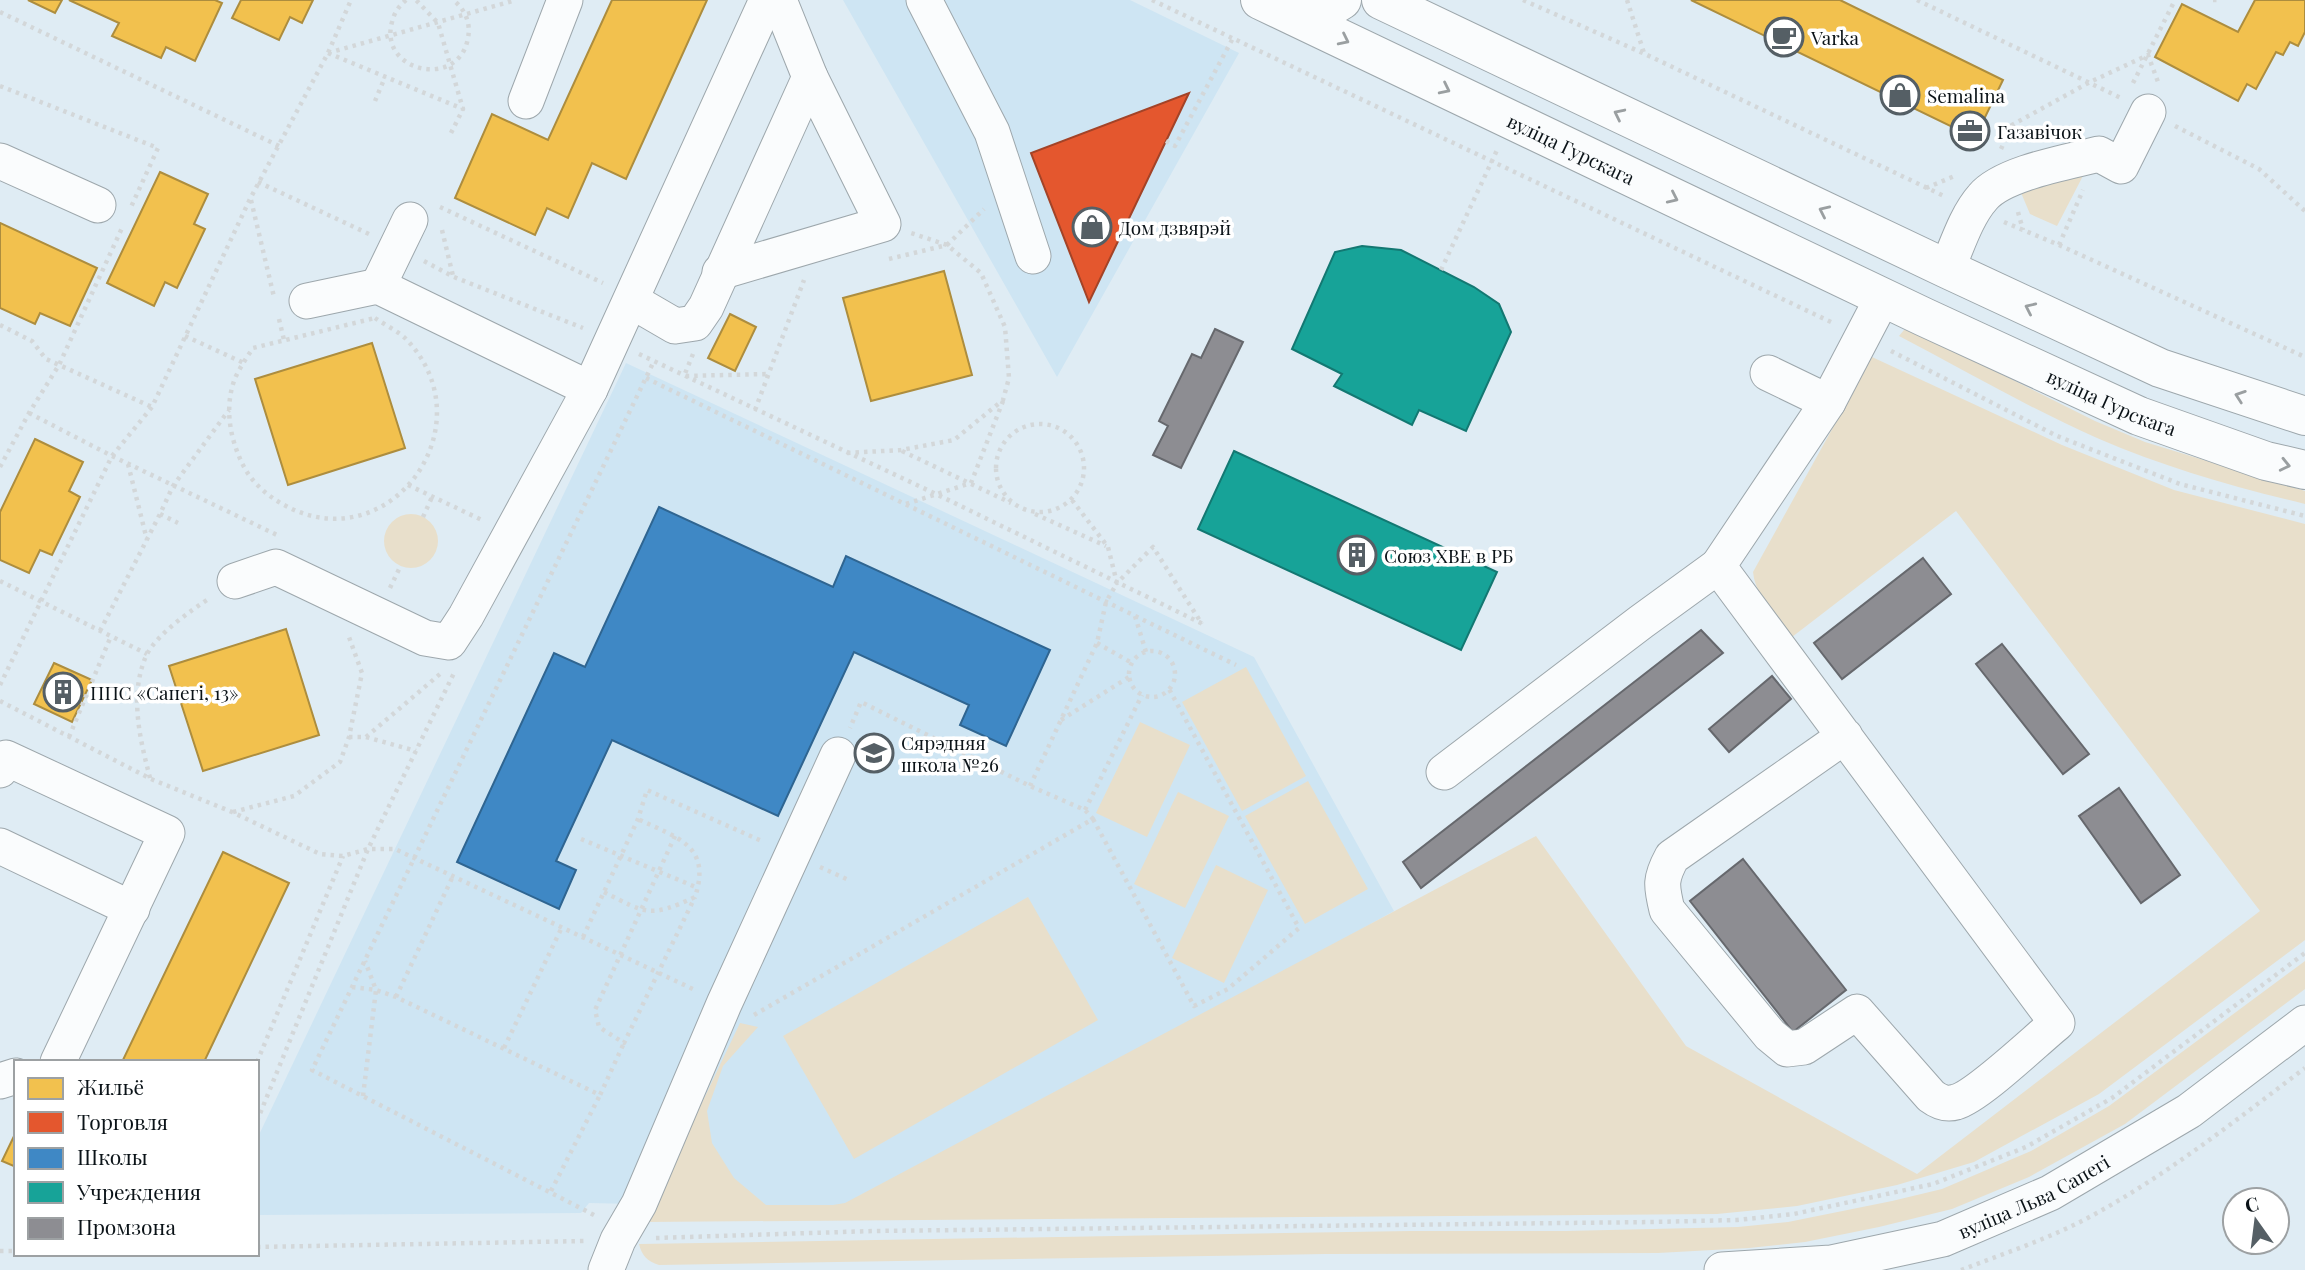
<svg xmlns="http://www.w3.org/2000/svg" width="2305" height="1270" font-family="'Playfair Display',serif">
	<rect width="100%" height="100%" fill="#dfecf4"/>
	<!-- built -->
	<path fill="#cee5f3" d="M 843,0 L 1130,0 L 1239,53 L 1057,377 Z
		M 626,363 L 1254,657 L 1394,911 L 858,1209 L 589,1203 L 581,1213 L 257,1215 L 257,1139 Z"/>
	<!-- green -->
	<path fill="#e8dfcb" d="M 2086,170 L 2057,226 L 2030,214 L 2019,188 Z
		M 1911,329 L 2095,421 L 2145,442 L 2305,491 L 2305,504 C 2234,487 2164,467 2097,438 C 2029,408 1964,370 1899,336 L 1904,330 Z
		M 1872,357 L 2062,445 L 2174,490 L 2305,524 L 2305,940 L 2099,1094 L 1974,1162 L 1897,1185 L 1797,1206 L 1717,1214 L 645,1222 L 740,1023 L 758,1027 L 723,1066 L 707,1111 L 712,1143 L 734,1178 L 766,1205 L 833,1205 L 845,1203 L 1536,836 L 1686,1046 L 1917,1174 L 2260,911 L 1956,511 L 1792,637 C 1778,618 1755,596 1753,572 Z
		M384 541a27 27 0 1 1 54 0a27 27 0 1 1-54 0Z
		M 1246,667 L 1306,776 L 1242,811 L 1182,702 Z
		M 1140,722 L 1190,745 L 1147,837 L 1096,813 Z
		M 1308,781 L 1368,889 L 1305,924 L 1245,816 Z
		M 1178,792 L 1229,816 L 1185,908 L 1134,884 Z
		M 1216,865 L 1268,890 L 1224,983 L 1172,958 Z
		M 1028,897 L 1098,1020 L 854,1159 L 783,1036 Z
		M 2305,961 L 2305,989 L 2125,1124 L 2029,1177 L 1952,1209 L 1879,1227 L 1805,1242 L 1749,1248 L 1658,1253 L 1325,1254 L 659,1265 C 647,1261 642,1256 639,1244 L 1410,1231 L 1566,1231 L 1738,1227 L 1788,1222 L 1892,1201 L 1942,1189 L 2031,1151 L 2109,1106 Z"/>
	<!-- homes -->
	<path fill="#f2c14e" stroke="#ad8d3e" stroke-width="2" d="M 28,0 L 62,0 L 55,13 Z
		M 69,0 L 215,0 L 222,3 L 195,61 L 166,47 L 161,58 L 112,36 L 119,23 Z
		M 241,0 L 313,0 L 302,23 L 290,17 L 279,40 L 232,18 Z
		M 612,0 L 707,0 L 626,179 L 592,163 L 568,218 L 547,208 L 535,235 L 455,198 L 492,114 L 548,140 Z
		M 1691,0 L 1840,0 L 2003,80 L 1975,138 Z
		M 2255,0 L 2305,0 L 2305,32 L 2298,46 L 2290,42 L 2283,55 L 2276,52 L 2256,89 L 2247,84 L 2238,101 L 2155,57 L 2182,4 L 2238,32 Z
		M 160,172 L 208,194 L 194,224 L 205,229 L 177,288 L 165,282 L 154,306 L 107,283 Z
		M 0,223 L 97,268 L 70,326 L 40,313 L 35,324 L 0,308 Z
		M 944,271 L 972,375 L 871,401 L 843,298 Z
		M 730,314 L 756,327 L 735,371 L 708,358 Z
		M 372,343 L 405,448 L 288,485 L 255,379 Z
		M 35,439 L 83,462 L 69,491 L 80,497 L 52,555 L 40,550 L 29,573 L 0,560 L 0,512 Z
		M 286,629 L 319,735 L 203,771 L 169,666 Z
		M 54,663 L 92,680 L 72,722 L 34,704 Z
		M 223,852 L 289,883 L 204,1062 L 122,1062 Z
		M 16,1132 L 16,1167 L 2,1161 Z"/>
	<!-- shops -->
	<path fill="#e4572e" stroke="#a34327" stroke-width="2" d="M 1189,93 L 1166,141 L 1089,302 L 1031,153 Z"/>
	<!-- schools -->
	<path fill="#3f88c5" stroke="#2f6591" stroke-width="2" d="M 659,507 L 833,587 L 846,556 L 1050,650 L 1006,746 L 960,725 L 969,705 L 854,652 L 778,816 L 612,740 L 556,861 L 576,870 L 559,909 L 457,862 L 554,653 L 585,667 Z"/>
	<!-- public -->
	<path fill="#17a398" stroke="#137872" stroke-width="2" d="M 1362,246 L 1401,250 L 1474,287 L 1499,304 L 1511,332 L 1466,431 L 1419,410 L 1412,425 L 1334,386 L 1342,374 L 1292,349 L 1335,252 Z
		M 1234,451 L 1497,572 L 1461,650 L 1198,529 Z"/>
	<!-- industry -->
	<path fill="#8d8d92" stroke="#66686d" stroke-width="2" d="M 1215,329 L 1243,342 L 1181,468 L 1153,455 L 1168,426 L 1159,421 L 1192,354 L 1201,358 Z
		M 1923,558 L 1951,594 L 1842,679 L 1814,643 Z
		M 1701,630 L 1723,653 L 1421,888 L 1403,862 Z
		M 2002,644 L 2089,754 L 2063,774 L 1976,664 Z
		M 1772,676 L 1791,699 L 1729,752 L 1709,729 Z
		M 2119,788 L 2180,875 L 2141,903 L 2079,816 Z
		M 1743,859 L 1846,990 L 1793,1032 L 1690,901 Z"/>
	<g fill="none" stroke-linecap="round" stroke-linejoin="round">
		<defs>
			<g id="minor">
				<path d="M 924,0 L 992,132 L 1033,256"/>
				<path d="M 526,101 L 565,0"/>
				<path d="M 0,161 L 98,205"/>
				<path d="M 1947,269 C 1957,246 1966,216 1983,197 C 2003,173 2068,162 2099,154 L 2121,166 L 2148,112"/>
				<path d="M 720,272 L 883,224 L 810,77"/>
				<path d="M 378,286 L 410,220"/>
				<path d="M 307,301 L 378,286 L 590,389 L 767,0"/>
				<path d="M 632,301 L 675,326 L 695,323 L 706,307 L 810,77 L 779,0"/>
				<path d="M 1768,373 L 1828,402"/>
				<path d="M 235,581 L 276,567 L 425,638 L 449,642 L 466,616 L 590,389"/>
				<path d="M 1845,736 L 1672,857 C 1660,879 1661,885 1667,910 L 1770,1035 L 1787,1049 L 1804,1047 L 1857,1012 L 1931,1096 C 1939,1102 1946,1105 1956,1102 C 1978,1096 2036,1040 2057,1023 L 1718,566 L 1828,402 L 1883,297"/>
				<path d="M 0,770 L 6,758 L 167,833 L 58,1062"/>
				<path d="M 1444,772 L 1641,622 L 1718,566"/>
				<path d="M 0,846 L 132,909"/>
				<path d="M 0,1081 L 16,1076"/>
				<path d="M 606,1270 L 618,1240 L 639,1204 L 724,1004 L 838,755"/>
				<path id="s1" d="M 1722,1270 L 1831,1263 L 1943,1239 L 2050,1193 L 2189,1111 L 2305,1023"/>
			</g>
			<g id="major">
				<path id="s2" d="M 1260,0 L 1924,317 L 2139,416 L 2266,461 L 2305,470"/>
				<path d="M 1381,0 L 1947,269 L 2160,368 L 2305,416"/>
				<path d="M 1295,16 L 1321,13 L 1342,0"/>
			</g>
		</defs>
		<!-- minor casing -->
		<use href="#minor" stroke="#9da7ac" stroke-width="37"/>
		<!-- major casing -->
		<use href="#major" stroke="#9da7ac" stroke-width="40"/>
		<!-- path -->
		<path stroke="#d3d7d9" stroke-width="4.5" stroke-dasharray="3.5 5" stroke-linecap="butt" d="M 406,0 C 399,6 394,13 392,22 C 378,72 459,90 468,38 C 471,23 465,9 453,0
			M 1152,0 L 1833,323
			M 1523,0 L 1645,54 L 1944,196
			M 1627,0 L 1644,53
			M 1917,0 L 2121,98
			M 2213,0 L 2217,0
			M 0,12 L 279,146
			M 328,53 L 463,109 L 438,23 L 416,0
			M 328,53 L 516,0
			M 2133,83 L 2175,0
			M 0,86 L 158,148 L 131,207
			M 375,101 L 385,77
			M 2175,126 L 2259,169 L 2305,211
			M 451,133 L 463,109
			M 1166,141 L 1175,146 L 1233,38
			M 2001,149 L 2012,125 L 2090,82 L 2148,55 L 2158,82
			M 258,182 L 369,234
			M 1926,188 L 1957,175
			M 251,200 L 274,297
			M 440,207 L 603,283
			M 2018,212 L 2023,230
			M 2004,222 L 2059,245 L 2305,357
			M 442,230 L 453,276
			M 2059,245 L 2083,190
			M 889,259 L 947,245 L 984,209
			M 424,261 L 454,277 L 583,328
			M 1441,270 L 1498,148
			M 375,318 C 385,325 398,331 406,339 C 489,425 390,561 286,506 C 267,496 251,482 242,463 C 229,436 224,404 236,376 C 241,366 247,357 253,348 Z
			M 279,319 L 284,340
			M 0,325 L 32,341 L 46,359 L 152,407
			M 185,336 L 244,363
			M 1891,351 L 2057,436 L 2180,484 L 2305,516
			M 639,354 L 936,494 L 1203,624
			M 693,354 L 684,376 L 769,374
			M 646,378 L 1236,665
			M 755,410 L 804,280
			M 29,413 L 112,456 L 277,535
			M996 468a44 44 0 1 1 88 0a44 44 0 1 1-88 0Z
			M 902,451 L 1011,503
			M 847,453 L 901,450 L 954,440 L 1003,400 L 1009,378 L 1005,327 L 981,273 L 947,245 L 911,233
			M 128,464 L 147,540
			M 0,467 L 29,413 L 59,365 L 122,228
			M 408,485 L 484,521
			M 1072,500 L 1108,547 L 1117,583 L 1153,547 L 1202,624
			M 906,504 L 971,483 L 1003,401
			M 160,514 L 178,523
			M 1035,514 L 1106,546
			M 423,517 L 432,497
			M 0,581 L 147,654
			M 390,588 L 401,565
			M 1135,616 L 1146,652
			M 100,631 L 160,514 L 173,486 L 229,410
			M 1097,643 L 1132,663
			M1129 674a23 23 0 1 1 46 0a23 23 0 1 1-46 0Z
			M 0,685 L 112,456 L 152,407 L 250,199 L 328,53 L 351,0
			M 0,701 L 151,779 L 232,812 L 320,854 L 343,856 L 368,849 L 395,849 L 695,990
			M 1061,720 L 1129,677
			M 69,737 L 111,636
			M 349,737 L 366,737 L 416,751
			M 366,737 L 440,674
			M 150,778 C 140,739 129,696 146,656 C 156,635 190,611 210,598
			M 1030,786 L 1097,643 L 1106,602 L 1117,583
			M 1085,810 L 1142,695
			M 233,812 L 294,796 L 340,762 L 349,737 L 362,673 L 349,637
			M 1093,819 L 1194,1006 L 1228,989 L 1299,928 L 1169,689
			M 675,836 L 595,1010 L 599,1027 L 624,1043 L 695,897
			M 581,839 L 698,888
			M 820,867 L 851,881
			M 604,892 C 647,914 650,918 695,897 C 712,845 677,838 638,819
			M 583,937 L 638,819 L 647,790 L 764,842
			M 352,987 L 376,990 L 396,997 L 600,1095 L 624,1043
			M 396,997 L 453,876
			M 754,1015 L 1093,819 L 1085,810 L 1030,786 L 861,702 L 850,728
			M 504,1048 L 562,927
			M 257,1062 L 343,856
			M 363,1096 L 376,990 L 365,961
			M 257,1121 L 368,849 L 454,673
			M 551,1191 L 600,1095
			M 594,1215 L 312,1070 L 654,361
			M 656,1238 L 873,1231 L 1653,1222 L 1737,1220 L 1794,1214 L 1933,1184 L 2026,1147 L 2112,1098 L 2305,953
			M 257,1247 L 584,1241
			M 0,1251 L 16,1251
			M 1961,1270 C 2000,1255 2042,1241 2080,1222 C 2161,1180 2232,1123 2305,1068"/>
		<!-- minor -->
		<use href="#minor" stroke="#fafcfd" stroke-width="35"/>
		<!-- major -->
		<use href="#major" stroke="#fafcfd" stroke-width="38"/>
	</g>
	<!-- one-way arrows -->
	<defs><path id="oneway-chevron" d="M-2-3.5L2.5 0L-2 3.5" fill="none" stroke-width="1.6" stroke-linecap="round" stroke-linejoin="round" transform="scale(1.75)"/></defs>
	<g stroke="#9a9fa1">
		<use href="#oneway-chevron" transform="translate(1344 40) rotate(26)"/>
		<use href="#oneway-chevron" transform="translate(1445 89) rotate(26)"/>
		<use href="#oneway-chevron" transform="translate(1619 114) rotate(-154)"/>
		<use href="#oneway-chevron" transform="translate(1673 198) rotate(25)"/>
		<use href="#oneway-chevron" transform="translate(1824 211) rotate(-155)"/>
		<use href="#oneway-chevron" transform="translate(2030 308) rotate(-155)"/>
		<use href="#oneway-chevron" transform="translate(2240 396) rotate(-161)"/>
		<use href="#oneway-chevron" transform="translate(2285 465) rotate(13)"/>
	</g>
	<!-- icons -->
	<defs>
		<symbol id="cafe-ring" viewBox="-11 -11 22 22"><circle r="9.5" fill="#fff" stroke="#555f65" stroke-width="1.5"/><path d="M-5.5-4.5H6V0H3Q3 3.5 0 3.5H-2.5Q-5.5 3.5-5.5 0ZM3-3.2v2h1.7v-2ZM-6 4.5H4V6H-6Z" fill="#555f65"/></symbol>
		<symbol id="shop-ring" viewBox="-11 -11 22 22"><circle r="9.5" fill="#fff" stroke="#555f65" stroke-width="1.5"/><path d="M-5-2.5h2.3a2.7 3.5 0 0 1 5.4 0H5L5.5 6h-11ZM-1.5-2.5h3a1.5 2.3 0 0 0-3 0Z" fill="#555f65"/></symbol>
		<symbol id="office-ring" viewBox="-11 -11 22 22"><circle r="9.5" fill="#fff" stroke="#555f65" stroke-width="1.5"/><path d="M-6-3h4V-5.5h4V-3h4V5H-6ZM-1-4.5V-3h2v-1.5ZM-6 0V1H6V0Z" fill="#555f65"/></symbol>
		<symbol id="building-ring" viewBox="-11 -11 22 22"><circle r="9.5" fill="#fff" stroke="#555f65" stroke-width="1.5"/><path d="M-4-6H4V6H1V3H-1V6H-4ZM-2.5-4.3h1.7v1.8h-1.7ZM.8-4.3h1.7v1.8H.8ZM-2.5-1h1.7V.8h-1.7ZM.8-1h1.7V.8H.8Z" fill="#555f65"/></symbol>
		<symbol id="school-ring" viewBox="-11 -11 22 22"><circle r="9.5" fill="#fff" stroke="#555f65" stroke-width="1.5"/><path d="M0-5L7-2L0 1L-7-2ZM-4 1L0 2.5L4 1V4Q0 6-4 4Z" fill="#555f65"/></symbol>
	</defs>
	<g fill-rule="evenodd">
		<use href="#cafe-ring" x="1762" y="15" width="44" height="44"/>
		<use href="#shop-ring" x="1878" y="73" width="44" height="44"/>
		<use href="#office-ring" x="1948" y="109" width="44" height="44"/>
		<use href="#shop-ring" x="1070" y="205" width="44" height="44"/>
		<use href="#building-ring" x="1335" y="533" width="44" height="44"/>
		<use href="#building-ring" x="41" y="670" width="44" height="44"/>
		<use href="#school-ring" x="852" y="731" width="44" height="44"/>
	</g>
	<g text-anchor="middle" dominant-baseline="central" stroke-width="7" stroke-linejoin="round" paint-order="stroke">
		<!-- poi labels -->
		<g font-size="19" fill="#0b1318" stroke="#fff" text-anchor="start">
			<text x="1811" y="37">Varka</text>
			<text x="1927" y="95">Semalina</text>
			<text x="1997" y="131">Газавічок</text>
			<text x="1119" y="227">Дом дзвярэй</text>
			<text x="1384" y="555">Союз ХВЕ в РБ</text>
			<text x="90" y="692">ППС «Сапегі, 13»</text>
			<text x="901" y="742">Сярэдняя<tspan x="901" dy="22">школа №26</tspan></text>
		</g>
		<!-- street labels -->
		<g font-size="19" fill="#0b1318" stroke="#fff">
			<text stroke="none"><textPath href="#s2" startOffset="345">вуліца Гурскага</textPath></text>
			<text stroke="none"><textPath href="#s2" startOffset="942">вуліца Гурскага</textPath></text>
			<text stroke="none"><textPath href="#s1" startOffset="324">вуліца Льва Сапегі</textPath></text>
		</g>
	</g>
	<!-- legend -->
	<rect x="14" y="1060" width="245" height="196" fill="#ffffff" stroke="#9da1a3" stroke-width="2"/>
	<rect x="28" y="1078" width="35" height="21" fill="#f2c14e" stroke="#9da1a3" stroke-width="2"/>
	<text x="77" y="1095" font-size="21" fill="#0b1318">Жильё</text>
	<rect x="28" y="1112" width="35" height="21" fill="#e4572e" stroke="#9da1a3" stroke-width="2"/>
	<text x="77" y="1130" font-size="21" fill="#0b1318">Торговля</text>
	<rect x="28" y="1148" width="35" height="21" fill="#3f88c5" stroke="#9da1a3" stroke-width="2"/>
	<text x="77" y="1165" font-size="21" fill="#0b1318">Школы</text>
	<rect x="28" y="1182" width="35" height="21" fill="#17a398" stroke="#9da1a3" stroke-width="2"/>
	<text x="77" y="1200" font-size="21" fill="#0b1318">Учреждения</text>
	<rect x="28" y="1218" width="35" height="21" fill="#8d8d92" stroke="#9da1a3" stroke-width="2"/>
	<text x="77" y="1235" font-size="21" fill="#0b1318">Промзона</text>
	<!-- north arrow -->
	<g transform="translate(2256 1221) rotate(346)"><circle r="33" fill="#ffffff" stroke="#9da1a3" stroke-width="2"/>
	<path d="M0-5L12 26L0 18L-12 26Z" fill="#555f65"/>
	<text y="-10" font-size="19" font-weight="bold" text-anchor="middle" fill="#0b1318">С</text>
	</g>
</svg>
